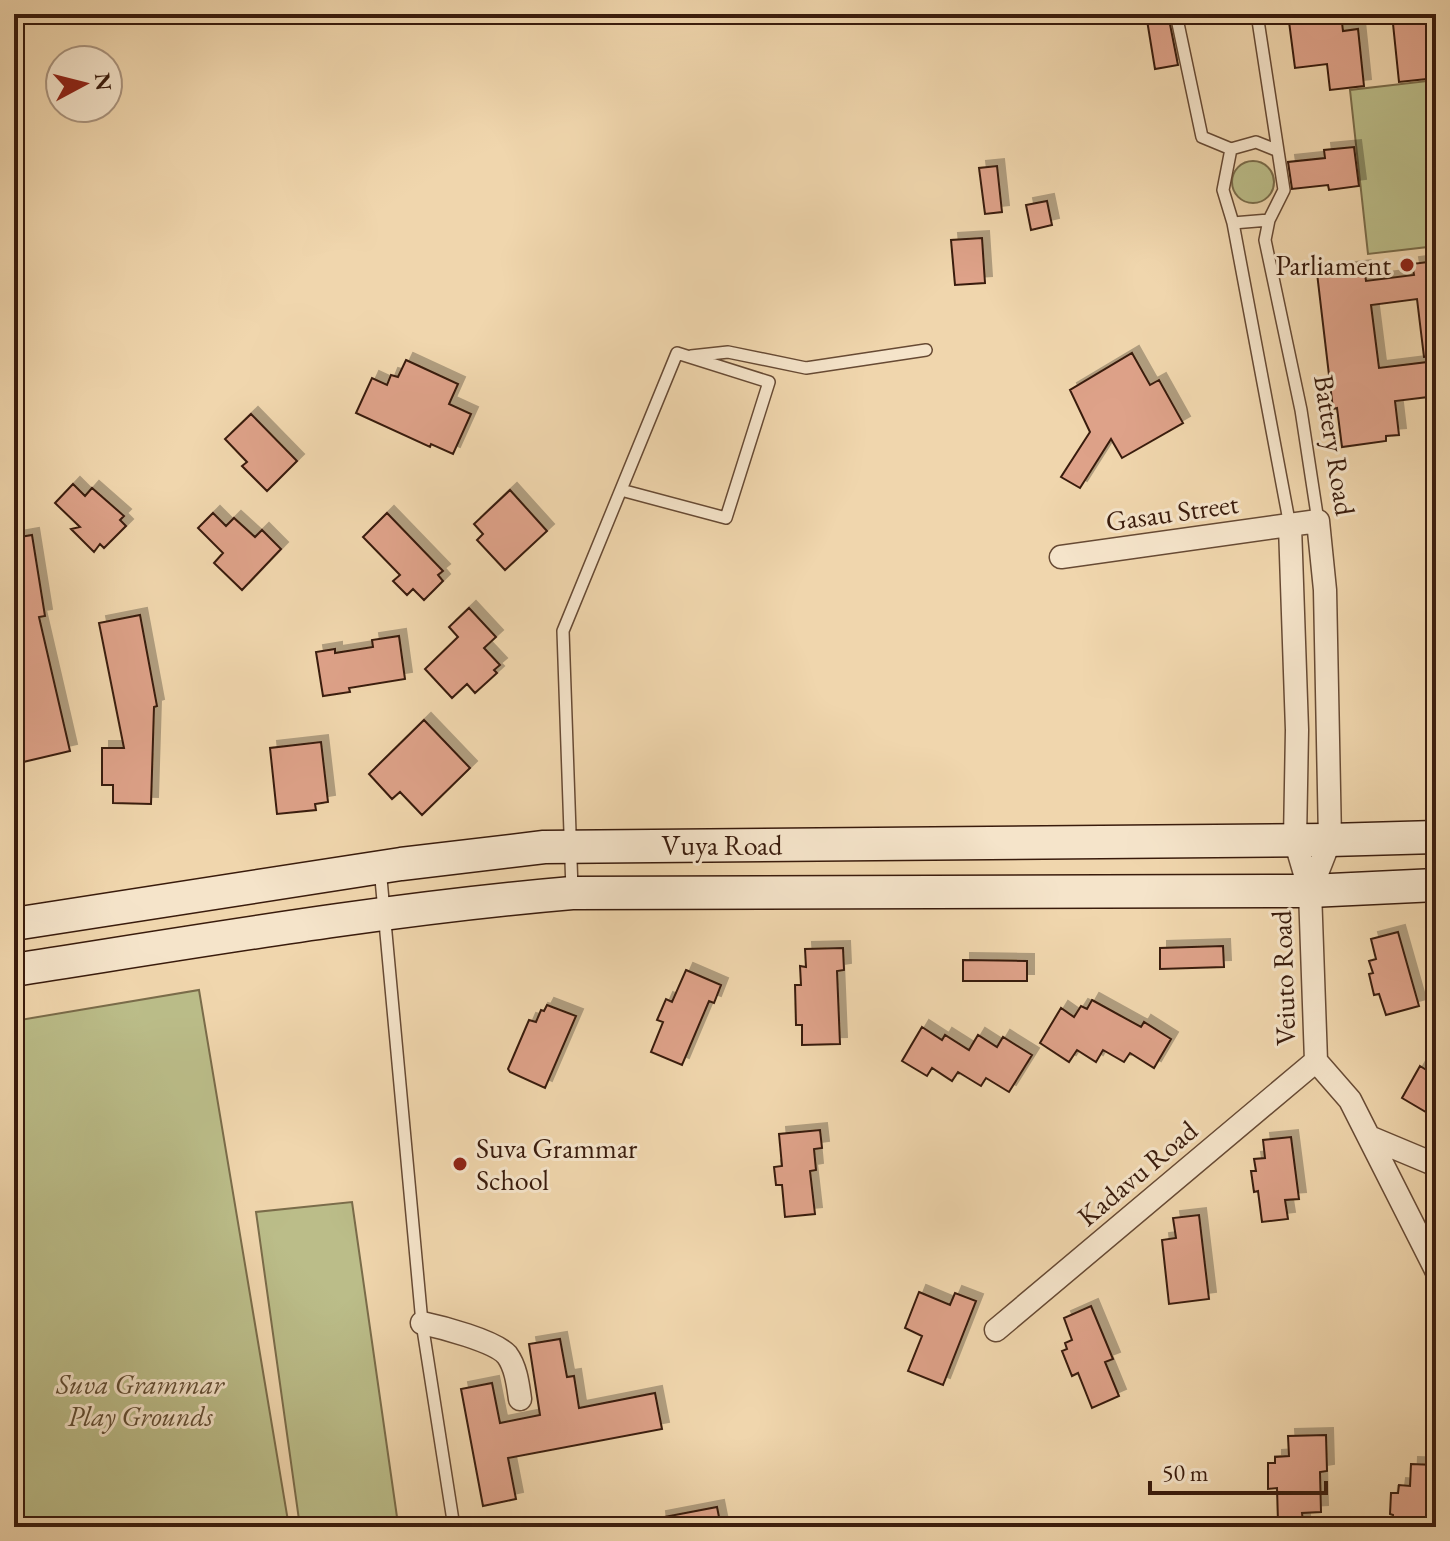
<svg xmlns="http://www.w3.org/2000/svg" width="1450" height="1541" font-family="'EB Garamond',serif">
	<defs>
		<filter id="shadow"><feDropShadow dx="7" dy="-7" stdDeviation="0" flood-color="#0004"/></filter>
	</defs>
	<rect width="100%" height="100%" fill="#f0d6ad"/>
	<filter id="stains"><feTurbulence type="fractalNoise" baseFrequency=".0025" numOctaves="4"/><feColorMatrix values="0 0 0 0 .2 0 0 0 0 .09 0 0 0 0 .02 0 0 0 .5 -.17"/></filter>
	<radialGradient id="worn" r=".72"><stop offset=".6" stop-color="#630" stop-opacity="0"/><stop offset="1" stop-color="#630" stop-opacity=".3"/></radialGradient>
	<!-- green -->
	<path fill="#bbbd89" stroke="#7a6c4a" stroke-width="2" d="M 1427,81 L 1436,160 L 1436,246 L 1368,254 L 1350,90 Z
		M1232 182a21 21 0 1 1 42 0a21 21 0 1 1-42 0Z
		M 199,990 L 289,1527 L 14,1527 L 14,1021 Z
		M 352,1202 L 397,1517 L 319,1527 L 300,1527 L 256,1212 Z"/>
	<!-- building -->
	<path fill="#dea289" stroke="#391b0c" stroke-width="2" filter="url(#shadow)" d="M 1146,14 L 1168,14 L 1178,65 L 1155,69 Z
		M 1288,14 L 1341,14 L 1343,31 L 1358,29 L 1364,86 L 1330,90 L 1327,64 L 1295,68 Z
		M 1392,14 L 1436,14 L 1436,78 L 1399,82 Z
		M 1354,147 L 1359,186 L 1329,190 L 1328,185 L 1292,189 L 1288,162 L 1325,158 L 1324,150 Z
		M 997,166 L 1002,212 L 985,214 L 979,168 Z
		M 1047,201 L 1052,225 L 1031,230 L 1026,205 Z
		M 982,238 L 985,283 L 955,285 L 951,240 Z
		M 1436,261 L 1436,356 L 1424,357 L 1417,299 L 1371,305 L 1379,368 L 1436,361 L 1436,396 L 1395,401 L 1399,435 L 1386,436 L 1386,441 L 1342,447 L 1337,408 L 1333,409 L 1317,273 L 1364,267 L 1366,281 L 1414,275 L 1412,264 Z
		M 1132,353 L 1150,385 L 1159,380 L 1183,423 L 1122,458 L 1111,439 L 1080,488 L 1061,477 L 1090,432 L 1070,390 Z
		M 406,360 L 458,384 L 449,404 L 471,414 L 453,454 L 431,444 L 430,447 L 356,413 L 372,378 L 387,385 L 391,375 L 398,377 Z
		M 251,414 L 297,461 L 267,491 L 242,466 L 247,462 L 225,439 Z
		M 73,484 L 85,496 L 92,488 L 124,516 L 120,520 L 126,526 L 104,548 L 100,544 L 94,552 L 71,529 L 80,527 L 55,503 Z
		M 510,490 L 547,531 L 505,570 L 477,540 L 483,534 L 474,524 Z
		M 213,513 L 226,526 L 234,518 L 255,537 L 262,530 L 281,549 L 242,590 L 214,563 L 223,553 L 198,528 Z
		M 387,513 L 443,571 L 438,575 L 443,581 L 424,600 L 413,589 L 407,595 L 393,581 L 400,575 L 363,537 Z
		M 32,535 L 45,616 L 39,617 L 70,751 L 19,763 L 14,740 L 14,538 Z
		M 469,608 L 496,637 L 484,648 L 500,665 L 494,670 L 497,673 L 475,693 L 467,684 L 452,698 L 425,669 L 458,637 L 449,627 Z
		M 140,615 L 157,706 L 154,707 L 151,804 L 113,803 L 113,785 L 102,785 L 102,748 L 124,748 L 99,623 Z
		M 399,636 L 405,679 L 349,688 L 350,692 L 323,696 L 316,652 L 335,649 L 335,653 L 373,647 L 372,640 Z
		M 424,720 L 470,768 L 422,815 L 400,792 L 392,799 L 369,774 Z
		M 321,742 L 328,802 L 315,804 L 316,810 L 277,814 L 270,748 Z
		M 1398,932 L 1419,1006 L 1386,1015 L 1379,994 L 1374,995 L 1369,974 L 1373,973 L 1369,961 L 1376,959 L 1371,939 Z
		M 1223,946 L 1224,967 L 1160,969 L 1160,948 Z
		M 843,948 L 844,970 L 837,971 L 840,1044 L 802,1045 L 802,1025 L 796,1025 L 795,985 L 801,985 L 800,966 L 806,967 L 805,949 Z
		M 963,960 L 1027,961 L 1027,981 L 963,981 Z
		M 686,970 L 721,985 L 714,1003 L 709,1001 L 682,1065 L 651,1052 L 663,1022 L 657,1020 L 666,999 L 672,1002 Z
		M 1092,1000 L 1141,1027 L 1144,1022 L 1171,1039 L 1154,1068 L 1130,1053 L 1124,1062 L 1103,1050 L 1096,1062 L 1077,1050 L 1069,1062 L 1040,1043 L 1061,1008 L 1074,1017 L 1081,1006 L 1087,1009 Z
		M 547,1005 L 576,1016 L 545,1088 L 510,1072 L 508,1069 L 529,1020 L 536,1022 L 541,1010 L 544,1011 Z
		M 922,1027 L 942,1040 L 945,1035 L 969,1050 L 978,1035 L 997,1047 L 1003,1037 L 1032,1055 L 1009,1092 L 986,1078 L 981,1086 L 958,1072 L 952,1081 L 932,1068 L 927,1076 L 902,1061 Z
		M 1420,1066 L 1436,1076 L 1436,1118 L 1402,1098 Z
		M 820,1130 L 822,1148 L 814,1149 L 816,1170 L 810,1171 L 815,1214 L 785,1217 L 782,1185 L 776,1185 L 774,1167 L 782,1166 L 779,1134 Z
		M 1291,1137 L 1299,1199 L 1285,1200 L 1288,1219 L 1262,1222 L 1258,1191 L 1254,1192 L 1251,1171 L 1256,1171 L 1254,1159 L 1265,1158 L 1263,1140 Z
		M 1199,1215 L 1209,1299 L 1169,1304 L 1162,1240 L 1176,1238 L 1173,1218 Z
		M 919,1292 L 950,1305 L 955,1293 L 976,1301 L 943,1385 L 908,1371 L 922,1336 L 905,1328 Z
		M 1091,1306 L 1113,1359 L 1105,1362 L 1119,1396 L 1092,1408 L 1078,1373 L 1072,1376 L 1062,1351 L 1067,1349 L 1065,1343 L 1072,1340 L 1064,1318 Z
		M 560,1339 L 567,1377 L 574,1376 L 579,1408 L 655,1393 L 662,1429 L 508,1458 L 516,1499 L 483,1506 L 461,1389 L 492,1383 L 500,1423 L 540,1415 L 529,1344 Z
		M 1326,1435 L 1327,1471 L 1320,1472 L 1321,1512 L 1302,1513 L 1303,1522 L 1278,1522 L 1277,1488 L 1268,1489 L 1268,1463 L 1275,1463 L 1275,1457 L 1289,1456 L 1288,1436 Z
		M 1411,1464 L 1435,1465 L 1431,1527 L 1392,1527 L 1393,1515 L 1390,1514 L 1391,1493 L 1398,1493 L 1399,1485 L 1410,1486 Z
		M 717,1507 L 721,1527 L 660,1527 L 659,1518 Z"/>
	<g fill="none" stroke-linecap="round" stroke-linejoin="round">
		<defs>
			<path id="lane" d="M 1176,14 L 1202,137 L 1231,149 L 1256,142 L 1276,150
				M 1257,14 L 1284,190 L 1269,220 L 1265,240 L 1301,410 L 1318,521
				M 1231,149 L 1223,190 L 1233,223 L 1290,526
				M 1233,223 L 1269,220
				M 691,356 L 728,352 L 806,368 L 926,350
				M 380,868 L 422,1323 L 454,1527
				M 572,890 L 563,631 L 677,353 L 769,382 L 726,518 L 621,490"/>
			<path id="street" d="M 1290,526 L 1297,730 L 1295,840 L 1310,891 L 1316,1061 L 1350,1100 L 1436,1270
				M 1061,557 L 1318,521 L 1325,590 L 1330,840 L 1310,891
				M 1369,1137 L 1436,1165
				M 422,1323 C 441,1327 495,1341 507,1355 C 516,1367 518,1385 520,1399
				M 996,1330 L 1316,1061"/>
			<path id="secondary" d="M 14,924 L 401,864 L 544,847 L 1330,840 L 1436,837
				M 14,970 C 200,941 385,909 572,893 L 1310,891 L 1436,885"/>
		</defs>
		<!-- lane casing -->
		<use href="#lane" stroke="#674a34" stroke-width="14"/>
		<!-- street casing -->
		<use href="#street" stroke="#674a34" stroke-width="25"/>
		<!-- secondary casing -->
		<use href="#secondary" stroke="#391b0c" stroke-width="35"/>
		<!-- lane -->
		<use href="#lane" stroke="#f5e4ca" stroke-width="11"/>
		<!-- street -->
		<use href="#street" stroke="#f5e4ca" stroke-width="22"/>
		<!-- secondary -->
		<use href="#secondary" stroke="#f5e4ca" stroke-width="32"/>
	</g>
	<!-- markers -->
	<g fill="#8f2418" stroke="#f5e4ca" stroke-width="3">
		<circle cx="1407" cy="265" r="8"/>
		<circle cx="460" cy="1164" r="8"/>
	</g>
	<g text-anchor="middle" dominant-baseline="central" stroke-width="6" stroke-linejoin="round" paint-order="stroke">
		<!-- poi labels -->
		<g font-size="28" fill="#391b0c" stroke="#f5e4ca" text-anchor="end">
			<text x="1391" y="265">Parliament</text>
			<text x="476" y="1148" text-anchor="start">Suva Grammar<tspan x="476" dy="32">School</tspan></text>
		</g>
		<!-- street labels -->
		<g font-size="28" fill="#391b0c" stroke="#f5e4ca">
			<text transform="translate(1335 445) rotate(81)">Battery Road</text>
			<text transform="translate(1172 512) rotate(-8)">Gasau Street</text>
			<text x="722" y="845">Vuya Road</text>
			<text transform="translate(1283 978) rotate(-92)">Veiuto Road</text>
			<text transform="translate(1137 1173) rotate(-40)">Kadavu Road</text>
		</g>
		<!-- park labels -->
		<g font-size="28" font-style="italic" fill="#604c32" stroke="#f5e4ca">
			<text x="140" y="1384">Suva Grammar<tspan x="140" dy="32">Play Grounds</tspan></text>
		</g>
	</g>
	<!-- margin -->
	<rect width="1450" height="1541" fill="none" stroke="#f0d6ad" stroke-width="48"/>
	<rect x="16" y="16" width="1418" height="1509" fill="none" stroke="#391b0c" stroke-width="4"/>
	<rect x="24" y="24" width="1402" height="1493" fill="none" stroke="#391b0c" stroke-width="2"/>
	<!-- north arrow -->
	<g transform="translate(84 84) rotate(83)"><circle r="38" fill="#f5e4ca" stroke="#aa947e" stroke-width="2"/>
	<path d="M0-6L14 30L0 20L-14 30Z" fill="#8f2418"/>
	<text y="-12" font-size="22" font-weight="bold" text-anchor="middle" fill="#391b0c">N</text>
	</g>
	<!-- scale -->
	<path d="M1150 1481v12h176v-12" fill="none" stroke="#391b0c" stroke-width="4"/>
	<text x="1162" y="1481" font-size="24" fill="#391b0c" stroke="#f5e4ca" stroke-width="6" paint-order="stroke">50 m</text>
	<rect width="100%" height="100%" filter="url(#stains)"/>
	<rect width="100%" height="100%" fill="url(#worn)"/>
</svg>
